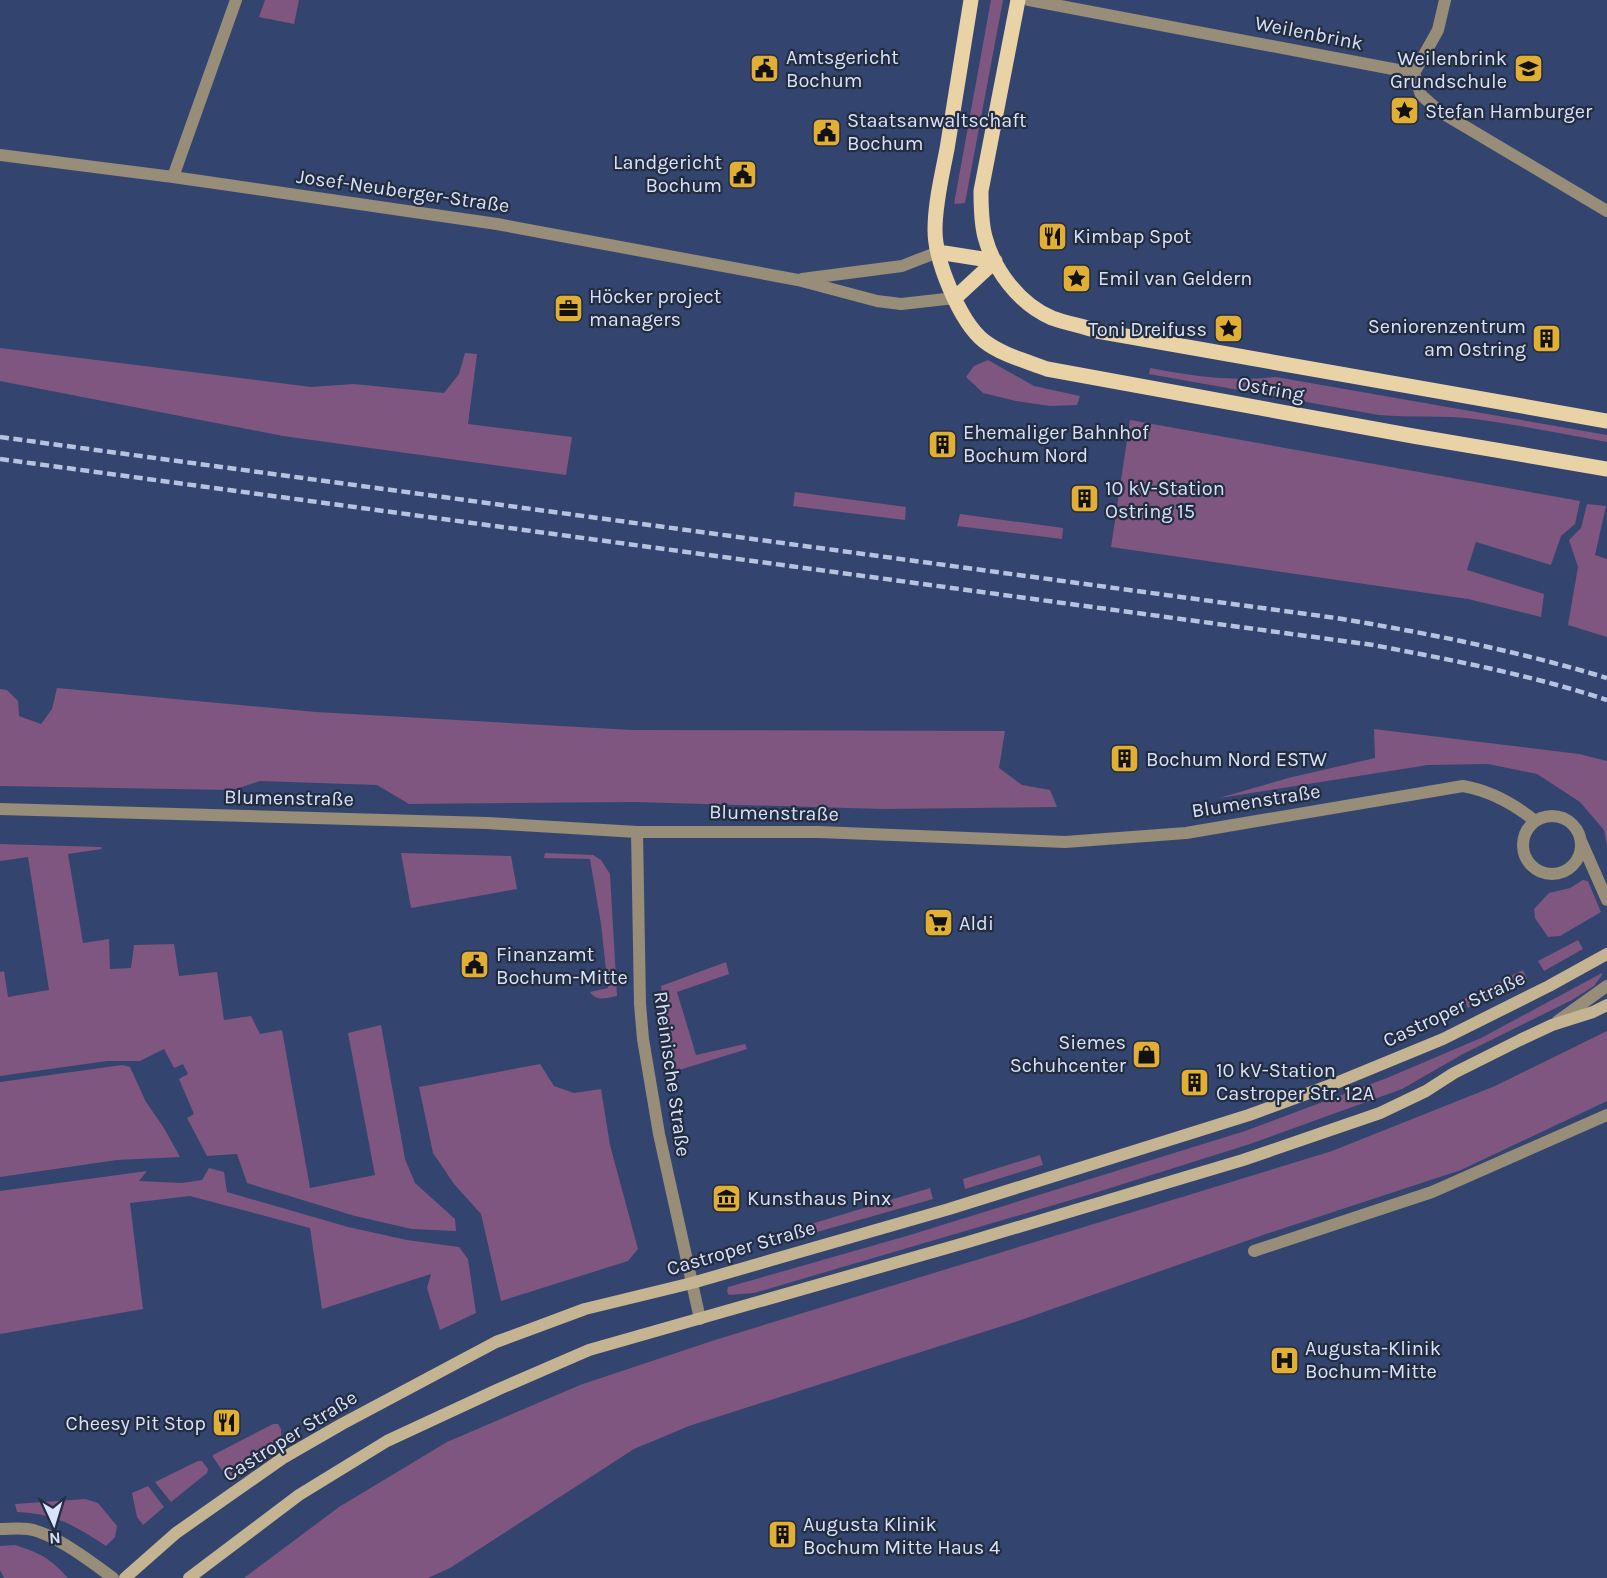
<svg xmlns="http://www.w3.org/2000/svg" width="1607" height="1578" font-family="Karla,sans-serif">
	<rect width="100%" height="100%" fill="#33456e"/>
	<!-- green -->
	<path fill="#7e5680" d="M 265,0 L 299,0 L 294,24 L 259,17 Z
		M 991,0 L 1003,0 L 965,203 L 954,204 Z
		M 0,348 L 311,387 L 354,384 L 444,393 L 459,374 L 465,353 L 477,354 L 468,424 L 572,437 L 566,475 L 283,436 L 0,381 Z
		M 988,360 L 1034,386 L 1080,396 L 1077,405 L 1050,406 L 1016,401 L 983,393 L 966,377 L 974,366 Z
		M 1150,368 C 1192,376 1234,382 1276,377 L 1607,435 L 1607,442 C 1563,434 1519,425 1475,419 C 1443,415 1411,418 1379,415 L 1149,374 Z
		M 1130,420 L 1580,501 L 1575,524 L 1561,536 L 1551,565 L 1476,542 L 1467,570 L 1544,594 L 1541,617 L 1468,599 L 1111,547 Z
		M 795,492 L 906,507 L 905,520 L 793,506 Z
		M 1587,504 L 1606,506 L 1595,555 L 1607,559 L 1607,637 L 1568,625 L 1578,567 L 1569,540 L 1581,528 Z
		M 960,514 L 1063,528 L 1062,539 L 957,526 Z
		M 57,688 L 316,712 L 632,730 L 1005,731 L 999,768 L 1022,785 L 1050,790 L 1057,807 L 883,809 L 634,802 L 409,804 L 377,785 L 260,781 L 233,790 L 0,786 L 0,689 L 7,690 L 18,701 L 19,716 L 41,724 L 52,709 Z
		M 1374,729 L 1579,754 L 1607,761 L 1607,846 L 1604,830 L 1580,802 L 1537,774 L 1488,764 L 1428,765 L 1219,798 L 1288,778 L 1375,758 Z
		M 0,844 L 101,847 L 102,849 L 68,854 L 83,943 L 109,939 L 110,969 L 131,968 L 134,945 L 174,944 L 179,976 L 217,972 L 224,1020 L 251,1016 L 260,1034 L 282,1030 L 310,1188 L 375,1175 L 348,1033 L 381,1025 L 405,1159 L 415,1183 L 455,1219 L 456,1231 L 412,1229 L 355,1216 L 247,1183 L 237,1154 L 207,1156 L 187,1118 L 194,1114 L 179,1079 L 188,1074 L 183,1064 L 174,1068 L 164,1049 L 140,1061 L 107,1061 L 0,1076 L 0,972 L 4,971 L 8,997 L 49,990 L 28,857 L 0,861 Z
		M 401,853 L 511,856 L 517,889 L 411,908 Z
		M 545,853 L 593,855 L 601,860 L 610,874 L 617,996 C 606,998 597,1002 590,992 L 608,988 L 601,924 L 590,859 L 544,858 Z
		M 1583,880 L 1588,881 L 1601,912 L 1560,936 L 1548,937 L 1535,918 L 1534,909 L 1549,893 L 1570,888 Z
		M 1578,940 L 1583,949 L 1544,971 L 1538,961 Z
		M 726,962 L 729,974 L 677,992 L 696,1055 L 745,1044 L 747,1049 L 673,1072 L 661,986 Z
		M 1523,970 L 1527,979 L 1468,1008 L 1464,999 Z
		M 1602,973 L 1602,975 L 1594,986 L 1572,1000 L 1463,1054 L 1402,1089 L 1250,1144 L 1088,1195 L 754,1293 L 729,1295 L 727,1292 L 728,1287 L 910,1235 L 1245,1131 L 1387,1078 L 1481,1038 Z
		M 1607,1031 L 1607,1101 L 1461,1170 L 1266,1234 L 1021,1320 L 689,1426 L 634,1449 L 450,1568 L 428,1578 L 244,1578 L 339,1507 L 447,1442 L 580,1385 L 715,1340 L 1332,1151 L 1495,1086 Z
		M 540,1064 L 554,1086 L 574,1093 L 601,1089 L 610,1145 L 638,1249 L 628,1261 L 501,1301 L 481,1214 L 454,1184 L 433,1153 L 419,1087 Z
		M 122,1065 L 130,1067 L 146,1102 L 164,1128 L 180,1157 L 117,1160 L 0,1177 L 0,1082 Z
		M 1040,1155 L 1043,1165 L 965,1189 L 963,1179 Z
		M 209,1168 L 224,1172 L 227,1192 L 348,1227 L 407,1240 L 459,1247 L 468,1259 L 476,1313 L 440,1330 L 427,1288 L 431,1274 L 322,1309 L 310,1228 L 190,1196 L 130,1203 L 143,1309 L 0,1334 L 0,1191 L 147,1171 L 139,1181 L 182,1183 L 202,1180 Z
		M 930,1188 L 933,1199 L 803,1236 L 801,1227 Z
		M 273,1424 L 278,1424 L 281,1429 L 281,1442 L 228,1479 L 213,1457 L 213,1455 Z
		M 198,1461 L 202,1461 L 208,1469 L 207,1473 L 171,1502 L 155,1482 Z
		M 148,1486 L 164,1507 L 143,1525 L 137,1517 L 132,1493 Z
		M 85,1499 L 98,1503 L 117,1526 L 115,1537 L 106,1546 C 74,1525 56,1514 17,1512 L 15,1504 Z
		M 15,1545 C 40,1553 50,1558 68,1578 L 4,1578 L 0,1570 L 0,1546 Z"/>
	<g fill="none" stroke-linecap="round" stroke-linejoin="round">
		<!-- minor -->
		<path stroke="#978d78" stroke-width="12" d="M 1029,0 L 1414,73
			M 1414,73 L 1421,95 L 1439,111 L 1607,211
			M 1414,73 L 1438,30 L 1445,0
			M 0,155 L 173,177 L 497,224 L 798,280 L 877,301 L 901,304 L 955,298
			M 173,177 L 236,0
			M 802,279 L 902,266 L 938,252
			M 0,809 L 487,823 L 637,832 L 819,832 L 1065,842 L 1186,833 L 1463,786 C 1491,791 1513,803 1535,821
			M1523 845a29 29 0 1 1 58 0a29 29 0 1 1-58 0Z
			M 637,832 L 640,1004 L 643,1039 L 659,1134 L 700,1319
			M 1581,841 L 1607,900
			M 1558,1021 L 1607,986
			M 1254,1251 L 1432,1192 L 1607,1115
			M 0,1529 C 9,1529 19,1528 28,1529 C 52,1532 93,1563 113,1578"/>
		<!-- secondary -->
		<path stroke="#c5b492" stroke-width="12" d="M 125,1578 L 176,1533 L 283,1458 L 342,1424 L 496,1342 L 585,1309 L 692,1283 L 949,1209 L 1249,1115 L 1336,1083 L 1443,1039 L 1549,986 L 1607,954
			M 189,1578 L 299,1495 L 387,1441 L 499,1389 L 589,1350 L 968,1242 L 1243,1160 L 1380,1113 L 1426,1091 L 1454,1073 L 1520,1040 L 1552,1025 L 1593,1012 L 1607,1005"/>
		<!-- primary -->
		<path stroke="#e8d2a6" stroke-width="15" d="M 971,0 C 963,50 955,99 947,149 C 942,175 935,203 935,230 C 935,261 960,322 984,341 C 1002,355 1026,361 1047,369 L 1413,436 L 1607,469
			M 1018,0 L 981,191 C 981,206 981,222 985,237 C 994,270 1019,304 1052,318 C 1066,323 1082,326 1097,331 L 1607,421
			M 938,252 L 995,261
			M 955,298 L 995,261"/>
		<!-- rail -->
		<path stroke="#b6c3e0" stroke-width="4.5" stroke-dasharray="9 4.5" stroke-linecap="butt" d="M 0,437 L 1336,618 C 1427,633 1518,651 1607,678
			M 0,459 L 1373,645 C 1452,660 1531,675 1607,700"/>
	</g>
	<!-- icons -->
	<defs>
		<symbol id="civic-square" viewBox="-11 -11 22 22"><rect x="-9" y="-9" width="18" height="18" rx="4" fill="#e1af34" stroke="#242c3f"/><path d="M-.6-6.5H3V-4.5H.6V-3L4-1V1h2V6H-6V1h2V-1L-.6-3ZM-1.2 2.5V6h2.4V2.5Z" fill="#111"/></symbol>
		<symbol id="school-square" viewBox="-11 -11 22 22"><rect x="-9" y="-9" width="18" height="18" rx="4" fill="#e1af34" stroke="#242c3f"/><path d="M0-5L7-2L0 1L-7-2ZM-4 1L0 2.5L4 1V4Q0 6-4 4Z" fill="#111"/></symbol>
		<symbol id="sight-square" viewBox="-11 -11 22 22"><rect x="-9" y="-9" width="18" height="18" rx="4" fill="#e1af34" stroke="#242c3f"/><path d="M0-6L1.8-2.2L6-1.7L2.9 1.2L3.7 5.4L0 3.3L-3.7 5.4L-2.9 1.2L-6-1.7L-1.8-2.2Z" fill="#111"/></symbol>
		<symbol id="restaurant-square" viewBox="-11 -11 22 22"><rect x="-9" y="-9" width="18" height="18" rx="4" fill="#e1af34" stroke="#242c3f"/><path d="M-5-6h1v4h1v-4h1v4h1v-4h1v5L-1.5 .5V6h-2V.5L-5-1ZM5-6V6H3V1.5H1.5Q1.5-4 5-6Z" fill="#111"/></symbol>
		<symbol id="office-square" viewBox="-11 -11 22 22"><rect x="-9" y="-9" width="18" height="18" rx="4" fill="#e1af34" stroke="#242c3f"/><path d="M-6-3h4V-5.5h4V-3h4V5H-6ZM-1-4.5V-3h2v-1.5ZM-6 0V1H6V0Z" fill="#111"/></symbol>
		<symbol id="building-square" viewBox="-11 -11 22 22"><rect x="-9" y="-9" width="18" height="18" rx="4" fill="#e1af34" stroke="#242c3f"/><path d="M-4-6H4V6H1V3H-1V6H-4ZM-2.5-4.3h1.7v1.8h-1.7ZM.8-4.3h1.7v1.8H.8ZM-2.5-1h1.7V.8h-1.7ZM.8-1h1.7V.8H.8Z" fill="#111"/></symbol>
		<symbol id="supermarket-square" viewBox="-11 -11 22 22"><rect x="-9" y="-9" width="18" height="18" rx="4" fill="#e1af34" stroke="#242c3f"/><path d="M-6-5.5h2.5l.6 2H6L4.5 2H-2.5L-4.4-4H-6ZM-1.5 3.2a1.3 1.3 0 1 0 .1 0ZM3 3.2a1.3 1.3 0 1 0 .1 0Z" fill="#111"/></symbol>
		<symbol id="shop-square" viewBox="-11 -11 22 22"><rect x="-9" y="-9" width="18" height="18" rx="4" fill="#e1af34" stroke="#242c3f"/><path d="M-5-2.5h2.3a2.7 3.5 0 0 1 5.4 0H5L5.5 6h-11ZM-1.5-2.5h3a1.5 2.3 0 0 0-3 0Z" fill="#111"/></symbol>
		<symbol id="museum-square" viewBox="-11 -11 22 22"><rect x="-9" y="-9" width="18" height="18" rx="4" fill="#e1af34" stroke="#242c3f"/><path d="M0-6L6-3V-2H-6V-3ZM-5-1h2V3h-2ZM-1-1h2V3h-2ZM3-1h2V3H3ZM-6 4H6V6H-6Z" fill="#111"/></symbol>
		<symbol id="hospital-square" viewBox="-11 -11 22 22"><rect x="-9" y="-9" width="18" height="18" rx="4" fill="#e1af34" stroke="#242c3f"/><path d="M-5-5h3v3.5h4V-5h3V5h-3V1.5h-4V5h-3Z" fill="#111"/></symbol>
	</defs>
	<g fill-rule="evenodd">
		<use href="#civic-square" x="748" y="52" width="33" height="33"/>
		<use href="#school-square" x="1512" y="52" width="33" height="33"/>
		<use href="#sight-square" x="1388" y="94" width="33" height="33"/>
		<use href="#civic-square" x="810" y="116" width="33" height="33"/>
		<use href="#civic-square" x="726" y="158" width="33" height="33"/>
		<use href="#restaurant-square" x="1036" y="220" width="33" height="33"/>
		<use href="#sight-square" x="1060" y="262" width="33" height="33"/>
		<use href="#office-square" x="552" y="292" width="33" height="33"/>
		<use href="#sight-square" x="1212" y="312" width="33" height="33"/>
		<use href="#building-square" x="1530" y="322" width="33" height="33"/>
		<use href="#building-square" x="926" y="428" width="33" height="33"/>
		<use href="#building-square" x="1068" y="482" width="33" height="33"/>
		<use href="#building-square" x="1108" y="742" width="33" height="33"/>
		<use href="#supermarket-square" x="922" y="906" width="33" height="33"/>
		<use href="#civic-square" x="458" y="948" width="33" height="33"/>
		<use href="#shop-square" x="1130" y="1038" width="33" height="33"/>
		<use href="#building-square" x="1178" y="1066" width="33" height="33"/>
		<use href="#museum-square" x="710" y="1182" width="33" height="33"/>
		<use href="#hospital-square" x="1268" y="1344" width="33" height="33"/>
		<use href="#restaurant-square" x="210" y="1406" width="33" height="33"/>
		<use href="#building-square" x="766" y="1518" width="33" height="33"/>
	</g>
	<g text-anchor="middle" dominant-baseline="central" stroke-width="4.5" stroke-linejoin="round" paint-order="stroke">
		<!-- street labels -->
		<g font-size="20" fill="#d7e3fc" stroke="#242c3f">
			<text transform="translate(1309 33) rotate(11)">Weilenbrink</text>
			<text transform="translate(403 191) rotate(8)">Josef-Neuberger-Straße</text>
			<text transform="translate(1271 389) rotate(10)">Ostring</text>
			<text transform="translate(289 798) rotate(1)">Blumenstraße</text>
			<text transform="translate(1256 801) rotate(-9)">Blumenstraße</text>
			<text transform="translate(774 813) rotate(1)">Blumenstraße</text>
			<text transform="translate(1454 1009) rotate(-25)">Castroper Straße</text>
			<text transform="translate(672 1074) rotate(82)">Rheinische Straße</text>
			<text transform="translate(741 1248) rotate(-16)">Castroper Straße</text>
			<text transform="translate(290 1436) rotate(-32)">Castroper Straße</text>
		</g>
		<!-- poi labels -->
		<g font-size="20" fill="#d7e3fc" stroke="#242c3f" text-anchor="start">
			<text x="786" y="57">Amtsgericht<tspan x="786" dy="23">Bochum</tspan></text>
			<text x="1507" y="58" text-anchor="end">Weilenbrink<tspan x="1507" dy="23">Grundschule</tspan></text>
			<text x="1425" y="111">Stefan Hamburger</text>
			<text x="847" y="120">Staatsanwaltschaft<tspan x="847" dy="23">Bochum</tspan></text>
			<text x="722" y="162" text-anchor="end">Landgericht<tspan x="722" dy="23">Bochum</tspan></text>
			<text x="1073" y="236">Kimbap Spot</text>
			<text x="1098" y="278">Emil van Geldern</text>
			<text x="589" y="296">Höcker project<tspan x="589" dy="23">managers</tspan></text>
			<text x="1526" y="326" text-anchor="end">Seniorenzentrum<tspan x="1526" dy="23">am Ostring</tspan></text>
			<text x="1207" y="329" text-anchor="end">Toni Dreifuss</text>
			<text x="963" y="432">Ehemaliger Bahnhof<tspan x="963" dy="23">Bochum Nord</tspan></text>
			<text x="1105" y="488">10 kV-Station<tspan x="1105" dy="23">Ostring 15</tspan></text>
			<text x="1146" y="759">Bochum Nord ESTW</text>
			<text x="959" y="923">Aldi</text>
			<text x="496" y="954">Finanzamt<tspan x="496" dy="23">Bochum-Mitte</tspan></text>
			<text x="1126" y="1042" text-anchor="end">Siemes<tspan x="1126" dy="23">Schuhcenter</tspan></text>
			<text x="1216" y="1070">10 kV-Station<tspan x="1216" dy="23">Castroper Str. 12A</tspan></text>
			<text x="747" y="1198">Kunsthaus Pinx</text>
			<text x="1305" y="1348">Augusta-Klinik<tspan x="1305" dy="23">Bochum-Mitte</tspan></text>
			<text x="206" y="1423" text-anchor="end">Cheesy Pit Stop</text>
			<text x="803" y="1524">Augusta Klinik<tspan x="803" dy="23">Bochum Mitte Haus 4</tspan></text>
		</g>
	</g>
	<!-- north arrow -->
	<g transform="translate(54 1524) rotate(176)" stroke="#242c3f" stroke-width="4.5" paint-order="stroke">
	<path d="M0-4.5L10 22L0 15L-10 22Z" fill="#d7e3fc"/>
	<text y="-9" font-size="16" font-weight="bold" text-anchor="middle" fill="#d7e3fc">N</text>
	</g>
</svg>
